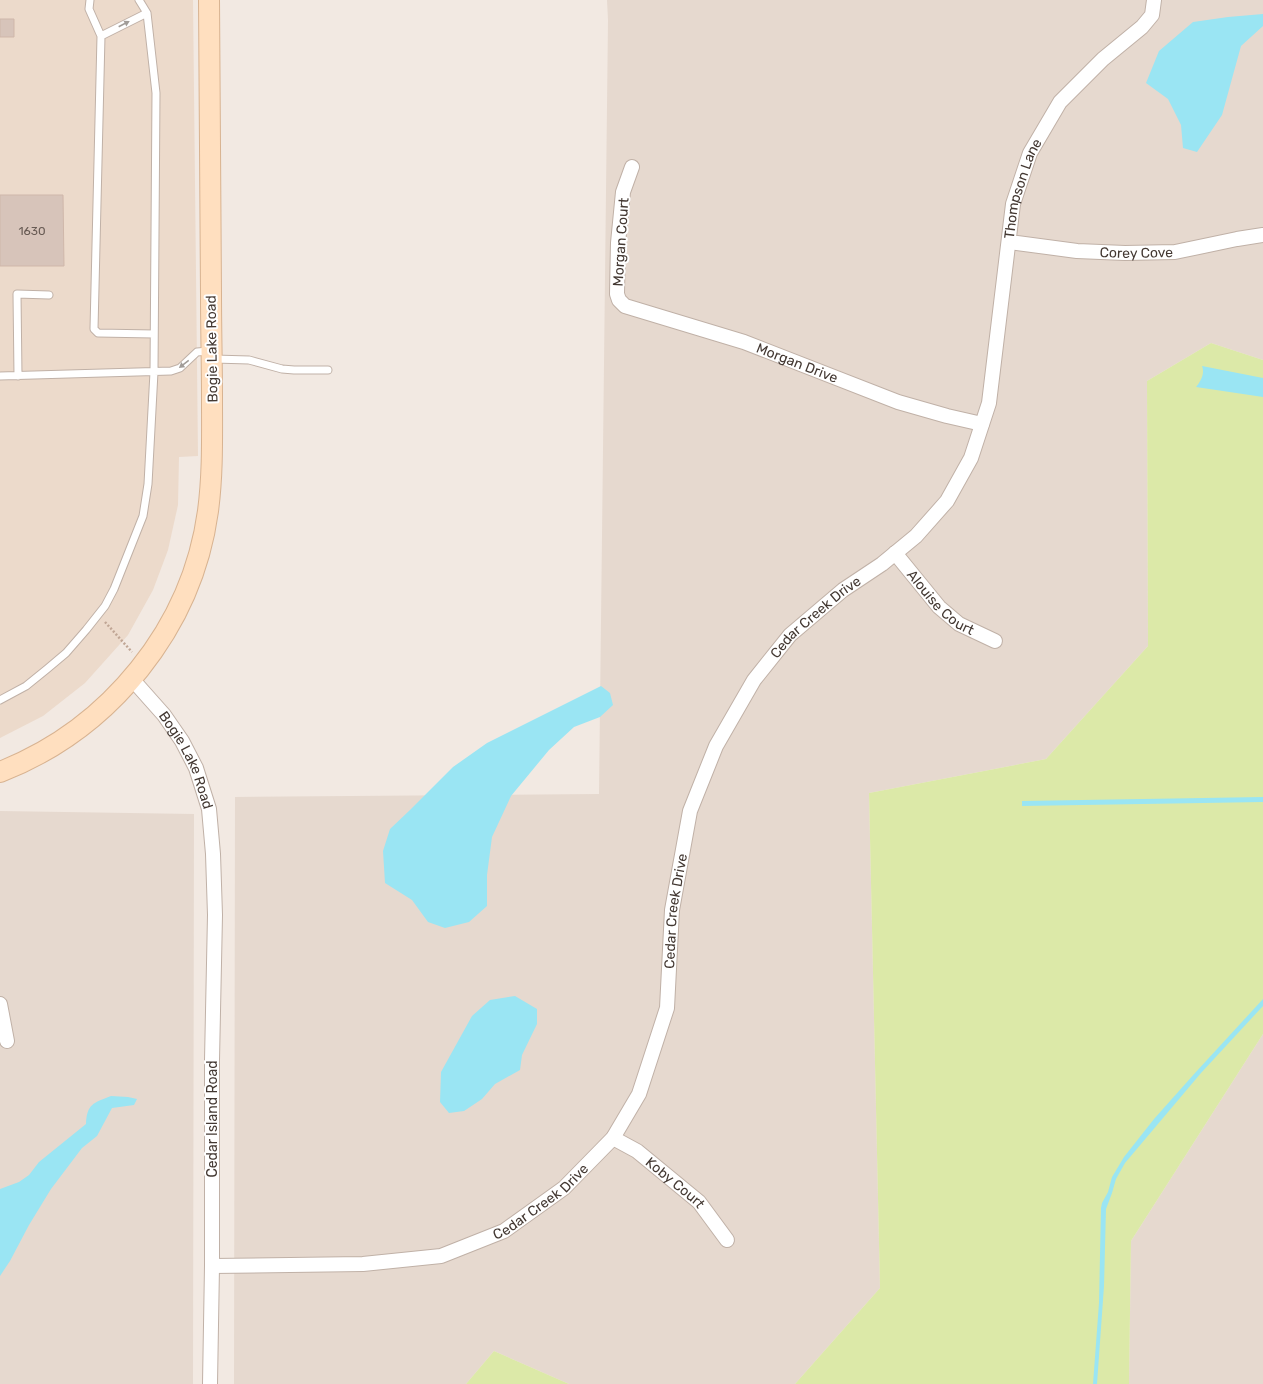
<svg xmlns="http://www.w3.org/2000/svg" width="1263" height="1384" font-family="Rubik,sans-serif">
	<rect width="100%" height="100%" fill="#f2e9e2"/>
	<!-- residential -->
	<path fill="#e6d9cf" d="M 607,0 L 1263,0 L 1263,360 L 1211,343 L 1147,381 L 1148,646 L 1046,759 L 869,793 L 880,1288 L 795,1384 L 569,1384 L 494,1351 L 466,1384 L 234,1384 L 235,797 L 599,794 L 608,20 Z
		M 0,811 L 194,814 L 193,1384 L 0,1384 Z
		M 1263,1034 L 1263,1384 L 1129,1384 L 1131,1241 Z"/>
	<!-- education -->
	<path fill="#ecdacb" d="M 0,0 L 193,0 L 198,456 L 179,457 L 178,505 L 168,550 L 153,590 L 128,635 L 85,683 L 43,716 L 0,738 Z"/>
	<!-- green -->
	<path fill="#dce9a8" d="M 1211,343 L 1263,360 L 1263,1034 L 1131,1241 L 1129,1384 L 795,1384 L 880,1288 L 869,793 L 1046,759 L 1148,646 L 1147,381 Z
		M 494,1351 L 569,1384 L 466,1384 Z"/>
	<!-- water -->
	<path fill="#9ae5f3" d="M 1263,14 L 1263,26 L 1241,46 L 1222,115 L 1197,152 L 1183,148 L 1181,125 L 1168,99 L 1146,83 L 1159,51 L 1193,22 L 1228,17 Z
		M 1202,366 L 1263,378 L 1263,397 L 1196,387 C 1201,381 1205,373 1202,366 Z
		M 601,686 L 610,693 L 613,705 L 600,717 L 574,727 L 549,750 L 511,796 L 492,837 L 487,875 L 487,906 L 469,922 L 445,928 L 428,922 L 412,900 L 385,883 L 383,851 L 390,829 L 410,810 L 453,767 L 487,743 Z
		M 1263,797 L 1263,802 L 1022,806 L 1022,801 Z
		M 515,996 L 537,1009 L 537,1024 L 522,1055 L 520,1070 L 495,1084 L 482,1099 L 464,1111 L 449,1113 L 440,1102 L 441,1072 L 472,1016 L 490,1000 Z
		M 1263,999 L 1263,1006 L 1201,1073 L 1125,1163 L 1116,1179 L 1112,1193 L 1106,1209 L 1104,1286 L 1097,1384 L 1093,1384 L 1099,1303 L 1101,1208 L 1102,1203 L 1108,1192 L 1112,1177 L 1124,1157 L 1154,1119 L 1195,1073 Z
		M 111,1096 L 128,1097 L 137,1099 L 134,1105 L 112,1108 L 97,1136 L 82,1148 L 51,1189 L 29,1225 L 10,1261 L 0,1276 L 0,1189 L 19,1182 L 29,1175 L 39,1162 L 86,1124 C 87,1104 93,1103 111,1096 Z"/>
	<!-- building -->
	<path fill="#d7c4ba" stroke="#cfb7aa" d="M 0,19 L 14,19 L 14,37 L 0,37 Z
		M 0,195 L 63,195 L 64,266 L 0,266 Z"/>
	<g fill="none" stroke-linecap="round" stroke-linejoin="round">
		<defs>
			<path id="lane" d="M 90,0 L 89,9 L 101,36 L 94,329 L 98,333 L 154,334
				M 101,36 L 147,13
				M 214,359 L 249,360 L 282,369 L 294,370 L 328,370
				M 0,376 L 171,371 L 180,368 L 197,352 L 209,351
				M 18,376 L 17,294 L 49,295
				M 0,700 L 26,686 L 47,669 L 66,653 L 86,630 L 105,606 L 114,589 L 143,516 L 148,484 L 154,372 L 156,93 L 147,13 L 139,0"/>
			<g id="street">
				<path id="s1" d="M 632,167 L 623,192 L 618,243 L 617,294 L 619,300 L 625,306 L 744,342 L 898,402 L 947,416 L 982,424"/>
				<path id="s2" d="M 1009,242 L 1077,251 L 1125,253 L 1175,252 L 1237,239 L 1263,235"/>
				<path id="s3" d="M 895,553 L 939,607 L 959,624 L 995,641"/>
				<path id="s4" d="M 132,679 L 164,715 L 182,741 L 196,768 L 209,809 L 213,854 L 215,915 L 212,1060 L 212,1266 L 210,1384"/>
				<path d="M 0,1004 L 7,1041"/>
				<path id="s5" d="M 613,1138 L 637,1151 L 699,1202 L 727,1240"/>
				<path id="s6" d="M 212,1266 L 363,1264 L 441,1256 L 504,1231 L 564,1188 L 613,1138 L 639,1094 L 667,1008 L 672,910 L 690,811 L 716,746 L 754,680 L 790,635 L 843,590 L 882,564 L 916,536 L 947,501 L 971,458 L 989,403 L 1013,204 L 1030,153 L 1060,102 L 1103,59 L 1142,27 L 1152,15 L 1154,0"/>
			</g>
			<path id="secondary" d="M 0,772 C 110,729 192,628 208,511 C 213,473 212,436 212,398 C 212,364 211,329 211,294 C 210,196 209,98 209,0"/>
		</defs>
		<!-- lane casing -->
		<use href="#lane" stroke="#c0b1a7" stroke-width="9"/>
		<!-- street casing -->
		<use href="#street" stroke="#c0b1a7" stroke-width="16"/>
		<!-- secondary casing -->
		<use href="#secondary" stroke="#d8b391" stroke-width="22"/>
		<!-- path -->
		<path stroke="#c0a695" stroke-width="2.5" stroke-dasharray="2 2" stroke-linecap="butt" d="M 105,622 L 132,652"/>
		<!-- lane -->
		<use href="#lane" stroke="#fff" stroke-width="7"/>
		<!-- street -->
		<use href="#street" stroke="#fff" stroke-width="14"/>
		<!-- secondary -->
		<use href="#secondary" stroke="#ffdfbf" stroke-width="20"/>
	</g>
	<!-- one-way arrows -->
	<defs><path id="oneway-solid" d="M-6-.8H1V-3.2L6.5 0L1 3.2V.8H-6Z"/></defs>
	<g fill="#a19c98">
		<use href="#oneway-solid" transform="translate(124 24) rotate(-27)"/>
		<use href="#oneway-solid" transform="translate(184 364) rotate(142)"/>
	</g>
	<g text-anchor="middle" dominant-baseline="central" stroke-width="4" stroke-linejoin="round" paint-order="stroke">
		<!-- number labels -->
		<g font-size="12" fill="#685b54">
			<text x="32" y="231">1630</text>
		</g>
		<!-- street labels -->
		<g font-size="14" fill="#433832" stroke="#fff">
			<text stroke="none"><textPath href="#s6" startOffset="1517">Thompson Lane</textPath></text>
			<text transform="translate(621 242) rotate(-86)">Morgan Court</text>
			<text stroke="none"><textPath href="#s2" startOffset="128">Corey Cove</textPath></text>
			<text transform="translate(212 349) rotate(-91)">Bogie Lake Road</text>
			<text stroke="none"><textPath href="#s1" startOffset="325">Morgan Drive</textPath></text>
			<text stroke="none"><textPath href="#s3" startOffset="68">Alouise Court</textPath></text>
			<text stroke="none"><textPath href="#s6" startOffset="1016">Cedar Creek Drive</textPath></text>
			<text stroke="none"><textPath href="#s4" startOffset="99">Bogie Lake Road</textPath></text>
			<text stroke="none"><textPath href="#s6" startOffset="680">Cedar Creek Drive</textPath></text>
			<text transform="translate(212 1119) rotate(-90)">Cedar Island Road</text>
			<text stroke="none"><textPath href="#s5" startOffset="77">Koby Court</textPath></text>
			<text stroke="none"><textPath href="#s6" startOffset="344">Cedar Creek Drive</textPath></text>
		</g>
	</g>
</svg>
